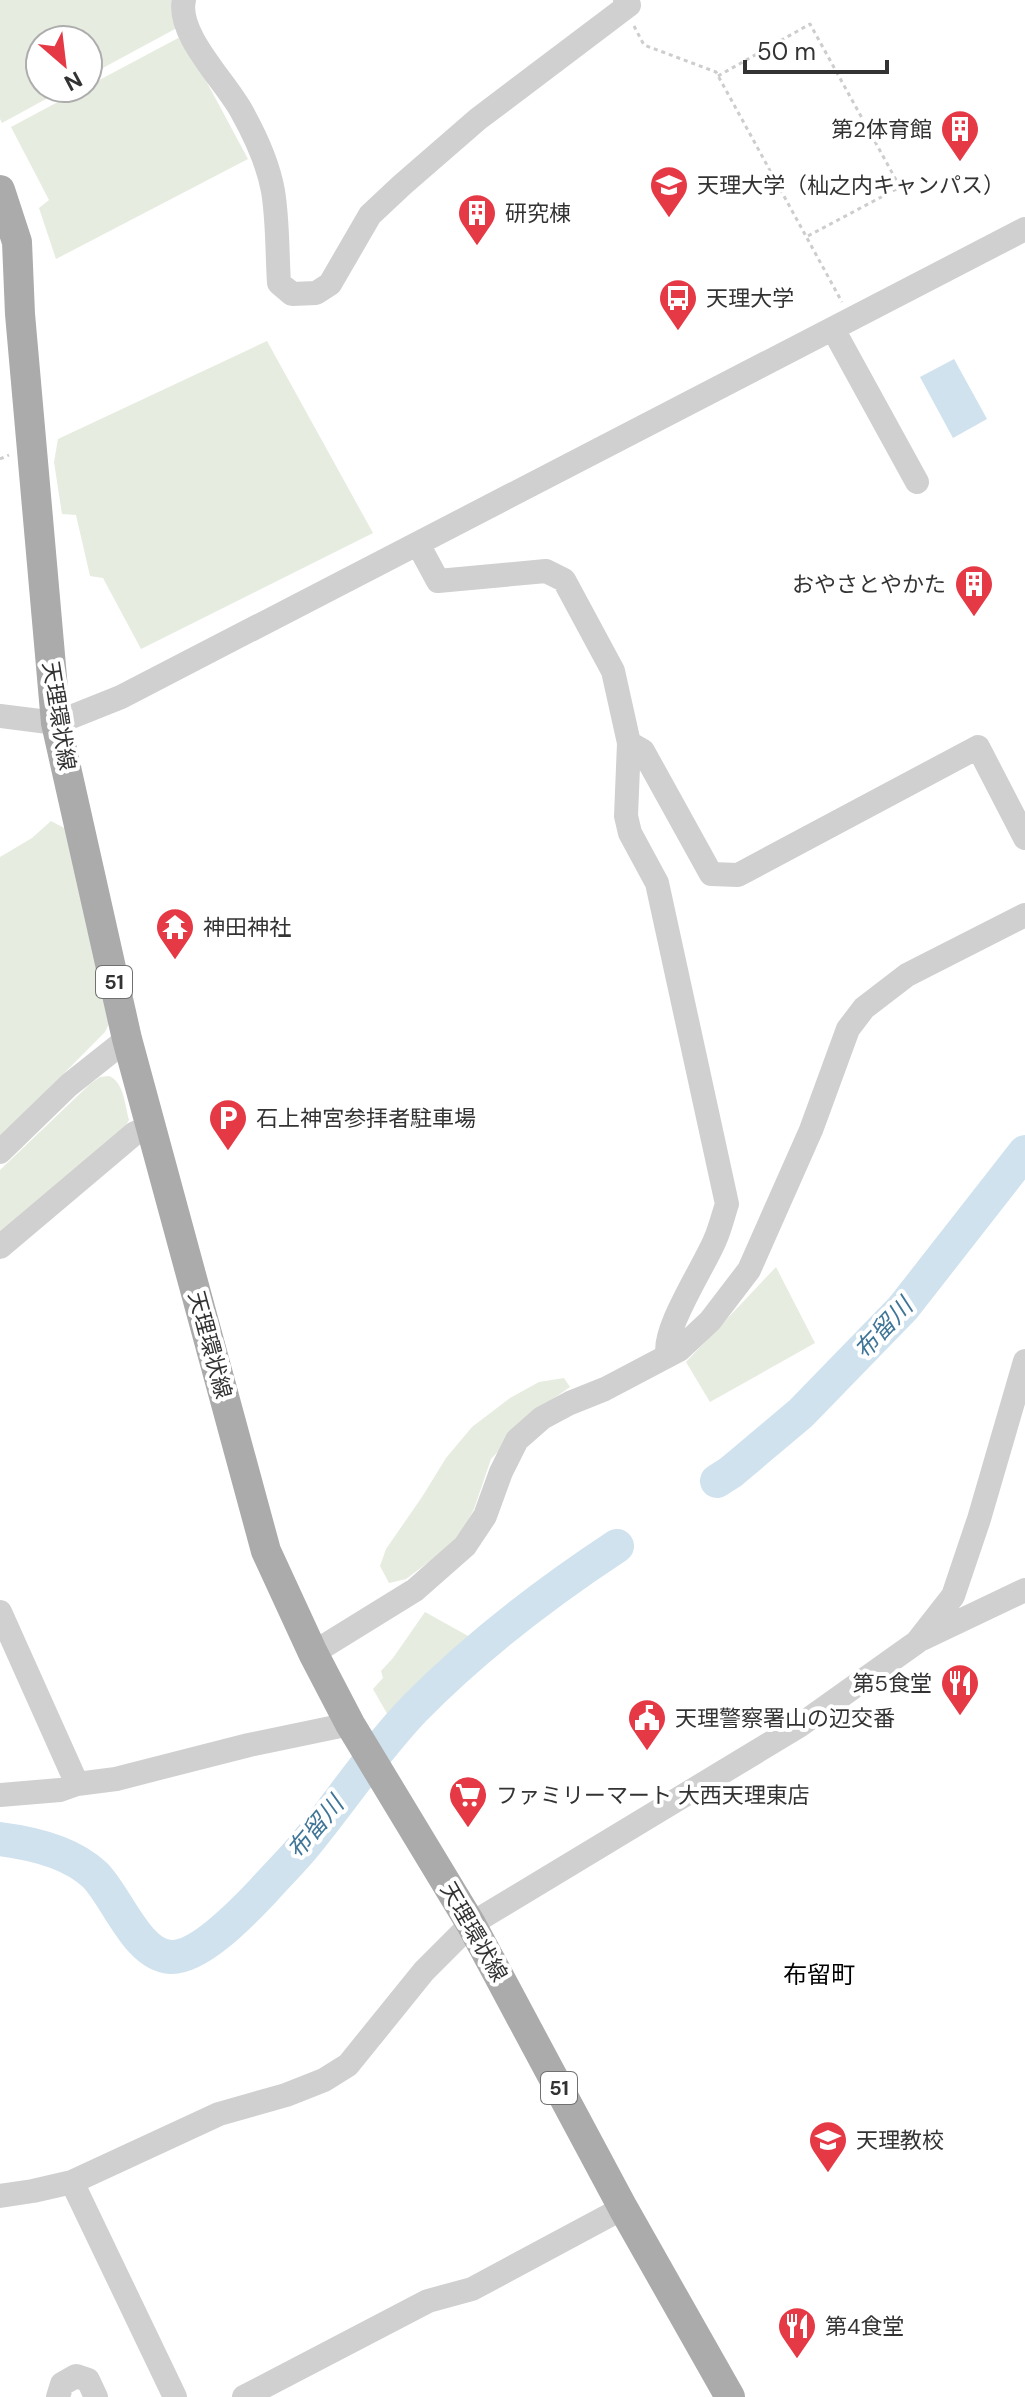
<svg xmlns="http://www.w3.org/2000/svg" width="1025" height="2397" font-family="'DM Sans','Noto Sans JP',sans-serif">
	<rect width="100%" height="100%" fill="#fff"/>
	<!-- green -->
	<path fill="#e6ecdf" d="M 0,0 L 179,0 L 175,29 L 88,76 L 88,40 L 40,40 L 40,88 L 66,88 L 2,123 L 0,119 Z
		M 182,36 L 248,159 L 56,259 L 39,208 L 49,200 L 11,127 L 84,88 L 88,88 L 88,86 Z
		M 267,341 L 373,533 L 141,649 L 103,578 L 90,576 L 76,515 L 62,514 L 54,462 L 58,439 Z
		M 51,821 L 70,831 L 113,1015 L 105,1032 L 0,1138 L 0,857 L 32,838 Z
		M 109,1076 C 124,1082 125,1106 129,1120 L 123,1130 L 0,1233 L 0,1170 L 90,1084 L 100,1077 Z
		M 776,1267 L 815,1343 L 710,1402 L 686,1362 Z
		M 564,1378 L 570,1387 L 537,1410 L 491,1459 L 474,1509 L 457,1541 L 406,1579 L 389,1583 L 380,1566 L 386,1549 L 422,1497 L 446,1458 L 472,1427 L 510,1398 L 539,1382 Z
		M 425,1612 L 479,1642 L 393,1724 L 373,1689 L 383,1678 L 381,1671 L 393,1658 Z"/>
	<!-- water -->
	<path fill="#cfe2ee" d="M 954,359 L 987,419 L 953,438 L 920,377 Z"/>
	<g fill="none" stroke-linecap="round" stroke-linejoin="round">
		<!-- river -->
		<path stroke="#cfe2ee" stroke-width="34" d="M 717,1481 L 731,1472 L 801,1413 L 903,1308 L 1025,1152
			M 0,1839 C 32,1843 71,1852 95,1875 C 117,1897 137,1956 171,1957 C 200,1958 244,1911 263,1891 C 276,1876 291,1862 304,1846 C 341,1801 374,1751 414,1709 C 475,1647 544,1594 617,1546"/>
		<!-- path -->
		<path stroke="#cdcdcd" stroke-width="3" stroke-dasharray="4 4" stroke-linecap="butt" d="M 634,26 L 644,45 L 716,72 L 842,302
			M 718,76 L 810,24 L 900,187 L 806,237
			M 0,459 L 9,455"/>
		<!-- minor -->
		<path stroke="#d0d0d0" stroke-width="24" d="M 184,0 C 176,34 226,82 242,112 C 256,137 268,163 273,191 C 278,221 277,253 279,283 L 292,294 L 316,293 L 330,284 L 370,215 L 402,185 L 478,119 L 629,5 L 625,0
			M 833,329 L 917,482
			M 418,544 L 438,581 L 546,571 L 564,580 L 613,671 L 629,743 L 626,816 L 630,833 L 657,883 L 727,1204 C 723,1216 720,1229 715,1240 C 705,1265 660,1333 668,1355
			M 0,716 L 56,723 L 121,697 L 1025,229
			M 629,743 L 643,751 L 711,874 L 738,875 L 978,747 L 1025,838
			M 0,1152 L 69,1085 L 127,1039
			M 0,1247 L 135,1133 L 152,1126
			M 0,1612 L 77,1784
			M 922,1639 L 1025,1590
			M 313,1653 L 415,1590 L 465,1546 L 485,1516 L 501,1472 L 517,1440 L 542,1418 L 570,1403 L 605,1389 L 679,1350 L 710,1321 L 749,1270 L 811,1130 L 848,1029 L 864,1008 L 907,975 L 1025,915
			M 0,1795 L 60,1790 L 77,1784 L 116,1779 L 249,1745 L 350,1724
			M 72,2182 L 175,2397
			M 0,2196 L 33,2191 L 72,2182 L 219,2114 L 286,2095 L 324,2080 L 348,2065 L 424,1971 L 471,1924 L 799,1726 L 917,1642 L 953,1596 L 979,1519 L 1025,1361
			M 58,2397 L 62,2384 L 76,2376 L 88,2380 L 96,2397
			M 244,2397 L 428,2301 L 472,2289 L 623,2208"/>
		<!-- major -->
		<path stroke="#ababab" stroke-width="30" d="M 0,190 L 17,242 L 20,314 L 56,723 L 127,1039 L 266,1551 L 313,1653 L 350,1724 L 471,1924 L 623,2208 L 730,2397"/>
	</g>
	<!-- icons -->
	<defs>
		<symbol id="building-pin" viewBox="-11 -11 22 30"><path d="M0 17L-7.5 6A9.5 9.5 0 1 1 7.5 6Z" fill="#e63946" stroke="#fff"/><path d="M-4-6H4V6H1V3H-1V6H-4ZM-2.5-4.3h1.7v1.8h-1.7ZM.8-4.3h1.7v1.8H.8ZM-2.5-1h1.7V.8h-1.7ZM.8-1h1.7V.8H.8Z" fill="#fff"/></symbol>
		<symbol id="university-pin" viewBox="-11 -11 22 30"><path d="M0 17L-7.5 6A9.5 9.5 0 1 1 7.5 6Z" fill="#e63946" stroke="#fff"/><path d="M0-5L7-2L0 1L-7-2ZM-4 1L0 2.5L4 1V4Q0 6-4 4Z" fill="#fff"/></symbol>
		<symbol id="bus-pin" viewBox="-11 -11 22 30"><path d="M0 17L-7.5 6A9.5 9.5 0 1 1 7.5 6Z" fill="#e63946" stroke="#fff"/><path d="M-5-6H5V4H4V6H2V4H-2V6H-4V4H-5ZM-3.5-4V0h7V-4ZM-3.5 1.2v1.5H-2V1.2ZM2 1.2v1.5H3.5V1.2Z" fill="#fff"/></symbol>
		<symbol id="temple-pin" viewBox="-11 -11 22 30"><path d="M0 17L-7.5 6A9.5 9.5 0 1 1 7.5 6Z" fill="#e63946" stroke="#fff"/><path d="M0-6L5-2H3V0L6.5 2.5H4V6H1.5V3h-3V6H-4V2.5H-6.5L-3 0V-2H-5Z" fill="#fff"/></symbol>
		<symbol id="parking-pin" viewBox="-11 -11 22 30"><path d="M0 17L-7.5 6A9.5 9.5 0 1 1 7.5 6Z" fill="#e63946" stroke="#fff"/><path d="M-3.5-5.5H1a3.5 3.5 0 0 1 0 7H-1V5.5H-3.5ZM-1-3.4V-.6H.8a1.4 1.4 0 0 0 0-2.8Z" fill="#fff"/></symbol>
		<symbol id="restaurant-pin" viewBox="-11 -11 22 30"><path d="M0 17L-7.5 6A9.5 9.5 0 1 1 7.5 6Z" fill="#e63946" stroke="#fff"/><path d="M-5-6h1v4h1v-4h1v4h1v-4h1v5L-1.5 .5V6h-2V.5L-5-1ZM5-6V6H3V1.5H1.5Q1.5-4 5-6Z" fill="#fff"/></symbol>
		<symbol id="civic-pin" viewBox="-11 -11 22 30"><path d="M0 17L-7.5 6A9.5 9.5 0 1 1 7.5 6Z" fill="#e63946" stroke="#fff"/><path d="M-.6-6.5H3V-4.5H.6V-3L4-1V1h2V6H-6V1h2V-1L-.6-3ZM-1.2 2.5V6h2.4V2.5Z" fill="#fff"/></symbol>
		<symbol id="supermarket-pin" viewBox="-11 -11 22 30"><path d="M0 17L-7.5 6A9.5 9.5 0 1 1 7.5 6Z" fill="#e63946" stroke="#fff"/><path d="M-6-5.5h2.5l.6 2H6L4.5 2H-2.5L-4.4-4H-6ZM-1.5 3.2a1.3 1.3 0 1 0 .1 0ZM3 3.2a1.3 1.3 0 1 0 .1 0Z" fill="#fff"/></symbol>
		<symbol id="school-pin" viewBox="-11 -11 22 30"><path d="M0 17L-7.5 6A9.5 9.5 0 1 1 7.5 6Z" fill="#e63946" stroke="#fff"/><path d="M0-5L7-2L0 1L-7-2ZM-4 1L0 2.5L4 1V4Q0 6-4 4Z" fill="#fff"/></symbol>
	</defs>
	<g fill-rule="evenodd">
		<use href="#building-pin" x="938" y="107" width="44" height="60"/>
		<use href="#university-pin" x="647" y="163" width="44" height="60"/>
		<use href="#building-pin" x="455" y="191" width="44" height="60"/>
		<use href="#bus-pin" x="656" y="276" width="44" height="60"/>
		<use href="#building-pin" x="952" y="562" width="44" height="60"/>
		<use href="#temple-pin" x="153" y="905" width="44" height="60"/>
		<use href="#parking-pin" x="206" y="1096" width="44" height="60"/>
		<use href="#restaurant-pin" x="938" y="1661" width="44" height="60"/>
		<use href="#civic-pin" x="625" y="1696" width="44" height="60"/>
		<use href="#supermarket-pin" x="446" y="1773" width="44" height="60"/>
		<use href="#school-pin" x="806" y="2118" width="44" height="60"/>
		<use href="#restaurant-pin" x="775" y="2304" width="44" height="60"/>
	</g>
	<g text-anchor="middle" dominant-baseline="central" stroke-width="8" stroke-linejoin="round" paint-order="stroke">
		<!-- shield labels -->
		<g fill="#fff" stroke="#707070" stroke-width="2">
			<rect x="96" y="966" width="36" height="32" rx="6"/>
			<rect x="541" y="2072" width="36" height="32" rx="6"/>
		</g>
		<g font-size="20" font-weight="bold" fill="#333">
			<text x="114" y="982">51</text>
			<text x="559" y="2088">51</text>
		</g>
		<!-- poi labels -->
		<g font-size="22" fill="#333" stroke="#fff" text-anchor="start">
			<text x="932" y="129" text-anchor="end">第2体育館</text>
			<text x="697" y="185">天理大学（杣之内キャンパス）</text>
			<text x="505" y="213">研究棟</text>
			<text x="706" y="298">天理大学</text>
			<text x="946" y="584" text-anchor="end">おやさとやかた</text>
			<text x="203" y="927">神田神社</text>
			<text x="256" y="1118">石上神宮参拝者駐車場</text>
			<text x="932" y="1683" text-anchor="end">第5食堂</text>
			<text x="675" y="1718">天理警察署山の辺交番</text>
			<text x="496" y="1795">ファミリーマート 大西天理東店</text>
			<text x="856" y="2140">天理教校</text>
			<text x="825" y="2326">第4食堂</text>
		</g>
		<!-- street labels -->
		<g font-size="22" fill="#333" stroke="#fff">
			<text transform="translate(59 716) rotate(81)">天理環状線</text>
			<text transform="translate(210 1345) rotate(75)">天理環状線</text>
			<text transform="translate(474 1932) rotate(60)">天理環状線</text>
		</g>
		<!-- water labels -->
		<g font-size="24" font-style="italic" fill="#3f7597" stroke="#fff">
			<text transform="translate(883 1328) rotate(-47)">布留川</text>
			<text transform="translate(315 1827) rotate(-50)">布留川</text>
		</g>
		<!-- neighbourhood labels -->
		<g font-size="24" fill="#000" stroke="#fff">
			<text x="819" y="1974">布留町</text>
		</g>
	</g>
	<!-- north arrow -->
	<g transform="translate(64 64) rotate(152)"><circle r="38" fill="#ffffff" stroke="#adadad" stroke-width="2"/>
	<path d="M0-6L14 30L0 20L-14 30Z" fill="#e63946"/>
	<text y="-12" font-size="22" font-weight="bold" text-anchor="middle" fill="#333333">N</text>
	</g>
	<!-- scale -->
	<path d="M745 60v12h142v-12" fill="none" stroke="#333333" stroke-width="4"/>
	<text x="757" y="60" font-size="24" fill="#333333" stroke="#ffffff" stroke-width="6" paint-order="stroke">50 m</text>
</svg>
